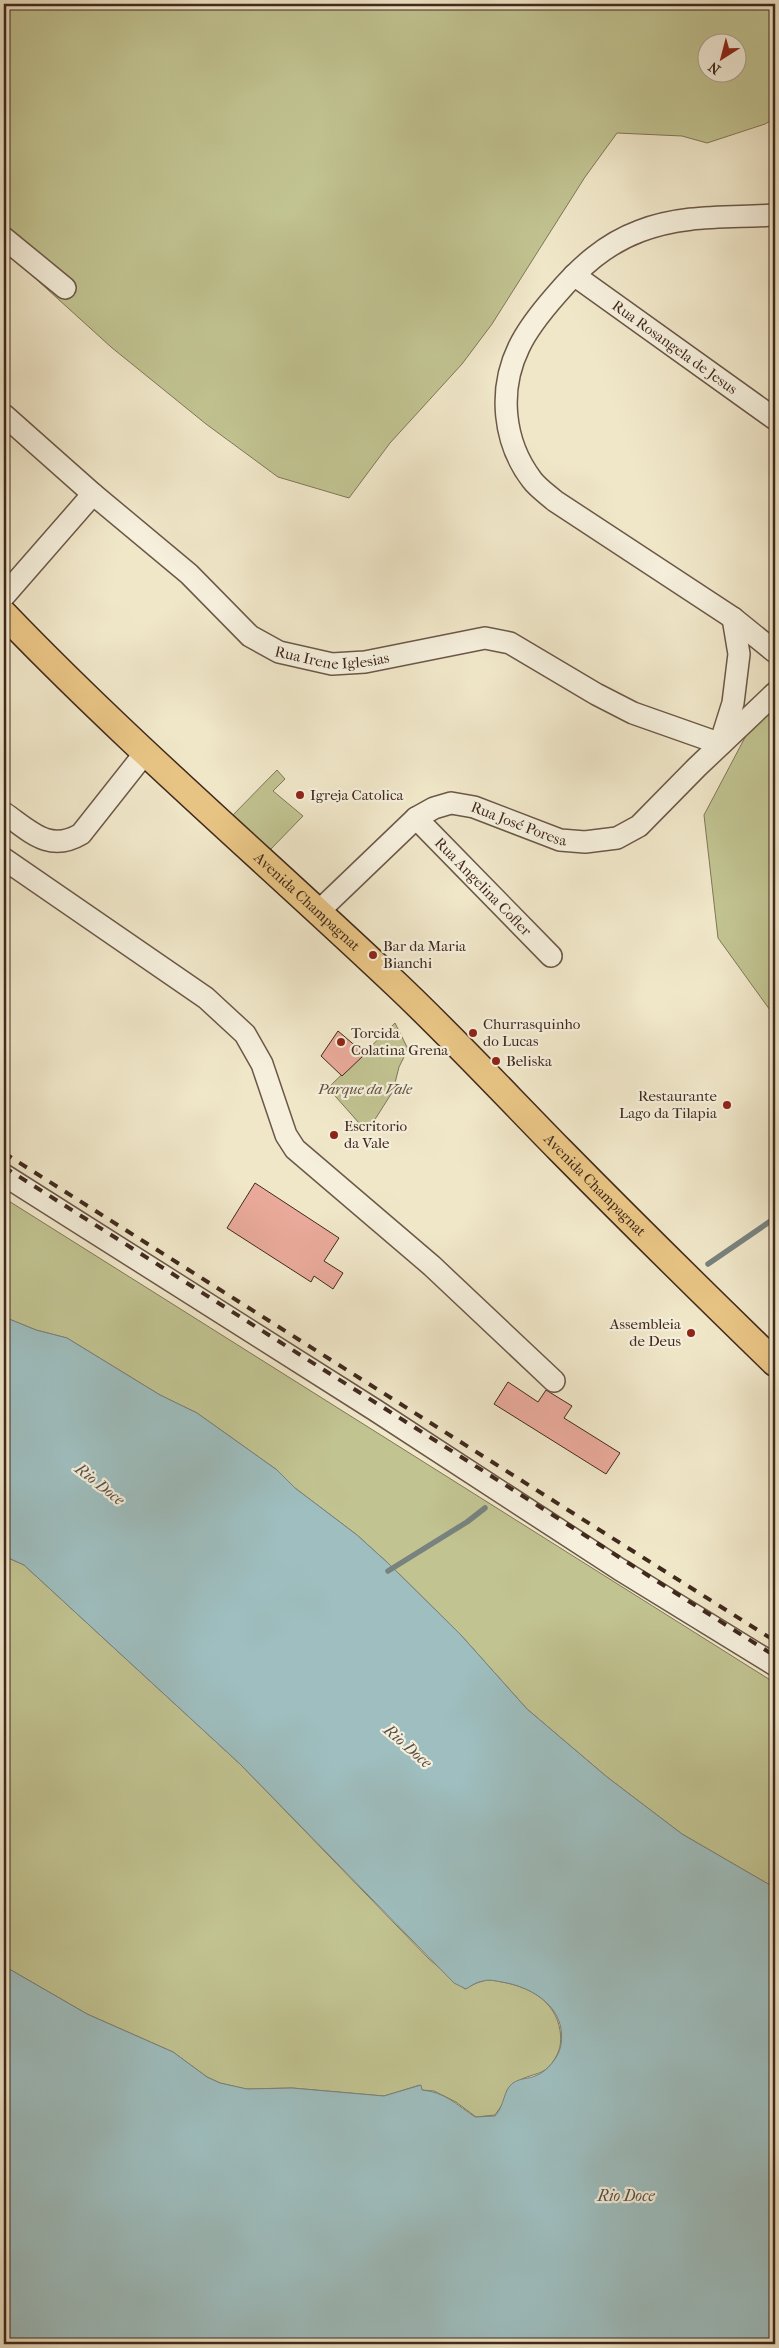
<svg xmlns="http://www.w3.org/2000/svg" width="779" height="2348" font-family="'IM FELL French Canon',serif">
	<rect width="100%" height="100%" fill="#f0e7c9"/>
	<filter id="stains"><feTurbulence type="fractalNoise" baseFrequency=".004" numOctaves="4"/><feColorMatrix values="0 0 0 0 .2 0 0 0 0 .09 0 0 0 0 .02 0 0 0 .5 -.17"/></filter>
	<radialGradient id="worn" r=".72"><stop offset=".6" stop-color="#630" stop-opacity="0"/><stop offset="1" stop-color="#630" stop-opacity=".3"/></radialGradient>
	<!-- green -->
	<path fill="#c1c391" stroke="#807657" fill-rule="evenodd" d="M 4,4 L 775,4 L 775,118 L 765,124 L 707,143 L 682,136 L 617,133 L 585,177 L 492,324 L 462,364 L 390,443 L 349,498 L 278,477 L 206,424 L 111,347 L 4,250 ZM 706,42 L 736,42 L 736,72 L 706,72 Z
		M 775,690 L 775,1017 L 718,938 L 704,815 L 769,692 Z
		M 277,770 L 285,779 L 273,791 L 303,816 L 268,852 L 231,817 Z
		M 395,1023 L 408,1049 L 399,1067 L 393,1091 L 367,1132 L 328,1088 Z
		M 4,1198 L 775,1683 L 775,1888 L 682,1834 L 607,1777 L 527,1709 L 460,1634 L 389,1564 L 357,1535 L 295,1488 L 277,1470 L 197,1413 L 160,1395 L 67,1338 L 36,1330 L 9,1319 L 4,1311 Z
		M 4,1556 L 24,1565 L 240,1764 L 429,1959 L 465,1989 C 471,1986 477,1982 483,1981 C 489,1979 496,1981 502,1982 C 530,1987 555,2001 560,2030 C 562,2043 560,2052 552,2063 C 543,2075 535,2073 522,2079 C 517,2081 511,2087 507,2090 L 504,2102 L 495,2115 L 476,2117 L 456,2102 L 434,2091 L 422,2090 L 420,2085 L 384,2096 L 292,2088 L 246,2089 L 220,2083 L 207,2077 L 173,2052 L 87,2014 L 4,1966 Z"/>
	<!-- water -->
	<path fill="#9ebebf" stroke="#78827e" d="M 4,1311 L 9,1319 L 36,1330 L 67,1338 L 160,1395 L 197,1413 L 277,1470 L 295,1488 L 357,1535 L 389,1564 L 460,1634 L 527,1709 L 607,1777 L 682,1834 L 775,1888 L 775,2344 L 4,2344 L 4,1966 L 87,2014 L 173,2052 L 207,2077 L 220,2083 L 247,2089 L 292,2088 L 384,2096 L 421,2085 L 422,2090 C 445,2092 457,2105 475,2117 L 495,2116 C 505,2105 503,2090 513,2083 C 520,2078 528,2079 535,2076 C 547,2072 559,2057 561,2045 C 567,2008 533,1987 502,1982 C 496,1981 489,1979 483,1981 C 476,1982 471,1986 466,1989 L 454,1983 L 240,1764 L 24,1565 L 4,1556 Z"/>
	<g fill="none" stroke-linecap="round" stroke-linejoin="round">
		<!-- stream -->
		<path stroke="#78827e" stroke-width="5.5" d="M 708,1264 L 775,1218
			M 388,1571 L 467,1522 L 485,1508"/>
	</g>
	<!-- building -->
	<path fill="#eaaa9b" stroke="#40291d" d="M 338,1031 L 365,1054 L 342,1076 L 321,1056 Z
		M 255,1183 L 339,1238 L 324,1261 L 343,1273 L 333,1289 L 314,1276 L 311,1282 L 227,1228 Z
		M 508,1382 L 538,1402 L 546,1390 L 572,1406 L 564,1418 L 620,1453 L 606,1474 L 494,1404 Z"/>
	<g fill="none" stroke-linecap="round" stroke-linejoin="round">
		<defs>
			<g id="minor">
				<path d="M 775,215 C 729,218 684,214 640,231 C 605,244 580,267 556,295 C 542,311 528,328 519,347 C 498,390 503,442 532,480 C 538,488 547,494 555,501 L 733,618 L 775,652"/>
				<path d="M 4,238 L 65,288"/>
				<path id="s1" d="M 574,275 L 775,419"/>
				<path id="s2" d="M 4,415 L 93,494 L 189,574 L 250,636 L 279,652 L 332,664 L 365,662 L 485,638 L 510,643 L 596,694 L 633,713 L 721,744"/>
				<path d="M 4,596 L 93,494"/>
				<path d="M 721,741 L 733,703 L 739,654 L 733,618"/>
				<path d="M 4,813 C 30,831 49,853 81,834 L 145,753"/>
				<path id="s3" d="M 416,818 L 551,956"/>
				<path d="M 4,859 L 206,998 L 245,1034 L 262,1064 L 286,1135 L 295,1149 L 432,1266 L 554,1381"/>
				<path id="s4" d="M 319,911 L 416,818 L 434,808 L 451,803 L 474,807 L 560,840 L 585,842 L 617,838 L 639,826 L 697,767 L 775,693"/>
				<path d="M 4,1175 L 375,1410 L 619,1569 L 775,1665"/>
			</g>
			<g id="major">
				<path id="s5" d="M 4,614 C 129,744 266,861 397,985 C 453,1038 506,1095 560,1150 C 631,1222 703,1293 775,1363"/>
			</g>
		</defs>
		<!-- minor casing -->
		<use href="#minor" stroke="#6c5848" stroke-width="24"/>
		<!-- major casing -->
		<use href="#major" stroke="#40291d" stroke-width="29"/>
		<!-- minor -->
		<use href="#minor" stroke="#f5efdc" stroke-width="21"/>
		<!-- major -->
		<use href="#major" stroke="#e8c484" stroke-width="26"/>
		<!-- rail -->
		<path stroke="#40291d" stroke-width="4" stroke-dasharray="9 9" stroke-linecap="butt" d="M 4,1153 L 775,1641
			M 4,1167 L 775,1656"/>
	</g>
	<!-- markers -->
	<g fill="#8f2418" stroke="#f5efdc" stroke-width="2">
		<circle cx="300" cy="795" r="5"/>
		<circle cx="373" cy="955" r="5"/>
		<circle cx="473" cy="1033" r="5"/>
		<circle cx="341" cy="1042" r="5"/>
		<circle cx="496" cy="1061" r="5"/>
		<circle cx="727" cy="1105" r="5"/>
		<circle cx="334" cy="1135" r="5"/>
		<circle cx="691" cy="1333" r="5"/>
	</g>
	<g text-anchor="middle" dominant-baseline="central" stroke-width="4.5" stroke-linejoin="round" paint-order="stroke">
		<!-- street labels -->
		<g font-size="15" fill="#40291d" stroke="#f5efdc">
			<text stroke="none"><textPath href="#s1" startOffset="124">Rua Rosangela de Jesus</textPath></text>
			<text stroke="none"><textPath href="#s2" startOffset="418">Rua Irene Iglesias</textPath></text>
			<text stroke="none"><textPath href="#s4" startOffset="244">Rua José Poresa</textPath></text>
			<text stroke="none"><textPath href="#s3" startOffset="96">Rua Angelina Cofler</textPath></text>
			<text stroke="none"><textPath href="#s5" startOffset="418">Avenida Champagnat</textPath></text>
			<text stroke="none"><textPath href="#s5" startOffset="822">Avenida Champagnat</textPath></text>
		</g>
		<!-- poi labels -->
		<g font-size="15" fill="#40291d" stroke="#f5efdc" text-anchor="start">
			<text x="310" y="795">Igreja Catolica</text>
			<text x="383" y="946">Bar da Maria<tspan x="383" dy="17">Bianchi</tspan></text>
			<text x="483" y="1024">Churrasquinho<tspan x="483" dy="17">do Lucas</tspan></text>
			<text x="351" y="1033">Torcida<tspan x="351" dy="17">Colatina Grena</tspan></text>
			<text x="506" y="1061">Beliska</text>
			<text x="717" y="1096" text-anchor="end">Restaurante<tspan x="717" dy="17">Lago da Tilapia</tspan></text>
			<text x="344" y="1126">Escritorio<tspan x="344" dy="17">da Vale</tspan></text>
			<text x="681" y="1324" text-anchor="end">Assembleia<tspan x="681" dy="17">de Deus</tspan></text>
		</g>
		<!-- park labels -->
		<g font-size="15" font-style="italic" fill="#60503a" stroke="#f5efdc">
			<text x="365" y="1089">Parque da Vale</text>
		</g>
		<!-- water labels -->
		<g font-size="16" font-style="italic" fill="#584e46" stroke="#f5efdc">
			<text transform="translate(100 1484) rotate(38)">Rio Doce</text>
			<text transform="translate(408 1746) rotate(41)">Rio Doce</text>
			<text x="626" y="2195">Rio Doce</text>
		</g>
	</g>
	<!-- margin -->
	<rect width="779" height="2348" fill="none" stroke="#f0e7c9" stroke-width="20"/>
	<rect x="5" y="5" width="769" height="2338" fill="none" stroke="#40291d" stroke-width="2.5"/>
	<rect x="10" y="10" width="759" height="2328" fill="none" stroke="#40291d"/>
	<!-- north arrow -->
	<g transform="translate(722 58) rotate(216)"><circle r="24" fill="#f5efdc" stroke="#ada090"/>
	<path d="M0-4L9 19L0 12L-9 19Z" fill="#8f2418"/>
	<text y="-8" font-size="14" font-weight="bold" text-anchor="middle" fill="#40291d">N</text>
	</g>
	<rect width="100%" height="100%" filter="url(#stains)"/>
	<rect width="100%" height="100%" fill="url(#worn)"/>
</svg>
